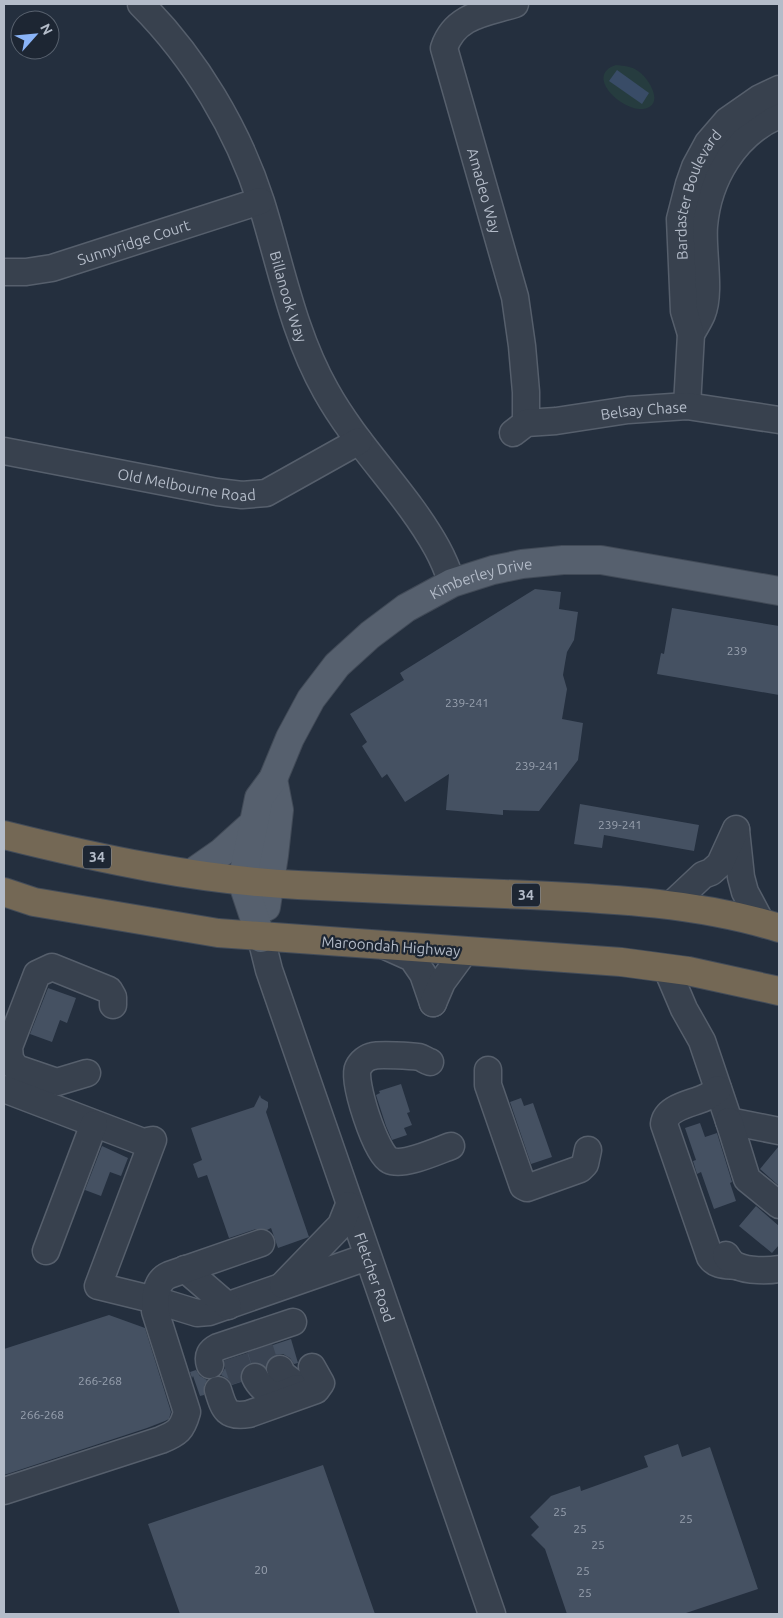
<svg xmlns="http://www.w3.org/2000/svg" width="783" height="1618" font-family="Ubuntu,sans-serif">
	<rect width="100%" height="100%" fill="#242f3e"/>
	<!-- green -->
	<path fill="#263c3f" d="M 616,65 C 624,66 631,66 638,71 C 649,78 666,106 643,109 C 621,111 584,75 616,65 Z"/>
	<!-- water -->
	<path fill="#394c67" d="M 617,70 L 649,93 L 642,104 L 609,81 Z"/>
	<!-- building -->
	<path fill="#455162" d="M 535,589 L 561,592 L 559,609 L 578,612 L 574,640 L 567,652 L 565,663 L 563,675 L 567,689 L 562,719 L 583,723 L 578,760 L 539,811 L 503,810 L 503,815 L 446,810 L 449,774 L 405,802 L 387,774 L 382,778 L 362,746 L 367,742 L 350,714 L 404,680 L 400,673 Z
		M 672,608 L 779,626 L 779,695 L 657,674 L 661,653 L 664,654 Z
		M 580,804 L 699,825 L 694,851 L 604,835 L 602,848 L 574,844 Z
		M 48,988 L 76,998 L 67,1023 L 60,1020 L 52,1042 L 30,1034 Z
		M 401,1084 L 410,1112 L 407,1113 L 412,1125 L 404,1128 L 407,1135 L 392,1140 L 386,1126 L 376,1095 L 380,1093 L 379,1091 Z
		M 260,1095 L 261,1098 L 268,1102 L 268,1107 L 266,1112 L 309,1237 L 278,1248 L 271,1228 L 267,1230 L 256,1229 L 229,1238 L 207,1175 L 198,1178 L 193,1164 L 202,1160 L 191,1128 L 254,1107 Z
		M 521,1098 L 524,1106 L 533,1103 L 552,1157 L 531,1164 L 510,1102 Z
		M 700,1123 L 705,1137 L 717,1133 L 732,1182 L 730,1183 L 736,1201 L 714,1209 L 701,1172 L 697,1174 L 693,1161 L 696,1160 L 685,1128 Z
		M 102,1146 L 128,1158 L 121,1176 L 110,1172 L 101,1196 L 85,1190 Z
		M 779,1146 L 779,1186 L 760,1169 Z
		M 756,1206 L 779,1226 L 779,1245 L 772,1253 L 739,1226 Z
		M 109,1315 L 145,1328 L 171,1412 L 169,1419 L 165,1421 L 147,1428 L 4,1475 L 4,1349 Z
		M 291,1339 L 298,1363 L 294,1364 L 290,1358 L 283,1354 L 275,1355 L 269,1359 L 265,1367 L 256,1362 L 248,1364 L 242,1369 L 240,1376 L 241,1382 L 232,1385 L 228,1379 L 221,1375 L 225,1368 L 224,1361 Z
		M 196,1370 L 200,1376 L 207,1380 L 204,1386 L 204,1395 L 200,1396 L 193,1376 L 192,1378 L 190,1372 Z
		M 678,1444 L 682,1457 L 710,1447 L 758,1589 L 683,1614 L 567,1614 L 545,1549 L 531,1535 L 539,1527 L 530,1517 L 551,1496 L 580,1486 L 581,1491 L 648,1467 L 644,1456 Z
		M 323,1465 L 375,1614 L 180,1614 L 148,1524 Z"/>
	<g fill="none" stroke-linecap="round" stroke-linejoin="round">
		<!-- minor-tunnel -->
		<path stroke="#3a4453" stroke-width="26" stroke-dasharray="26 13" stroke-linecap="butt" d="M 260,1348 L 268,1373
			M 235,1357 L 243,1381"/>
		<defs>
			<g id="minor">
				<path id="s1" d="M 141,4 C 195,58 238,130 261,202 C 281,266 293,333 326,391 C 357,447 406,492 437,548 C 443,559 448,571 452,583"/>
				<path id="s2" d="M 515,4 C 486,13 455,15 444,48 L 515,297 L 522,346 L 526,392 L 526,423"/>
				<path id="s3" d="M 4,272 L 26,272 L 52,268 L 260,201"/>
				<path d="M 691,334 C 695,327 699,321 702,314 C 711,292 702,251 704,226 C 708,180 734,134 779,115"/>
				<path id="s4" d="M 687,406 L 691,334 L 684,311 L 680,219 L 689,184 L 695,167 L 708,143 L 727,121 L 760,98 L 779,89"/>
				<path id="s5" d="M 513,433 L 526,423 L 556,421 L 628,410 L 687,406 L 779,420"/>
				<path id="s6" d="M 4,451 L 217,492 L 242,495 L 266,493 L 359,441"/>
				<path d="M 736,830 L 741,877 L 745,892 L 761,922"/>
				<path d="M 671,905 L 703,875 L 711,872 L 720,864 L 736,829"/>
				<path id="s7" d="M 261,938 L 269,970 C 342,1185 418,1399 492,1614"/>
				<path d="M 383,945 L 412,958 L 423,974 L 433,1003"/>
				<path d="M 667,969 L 684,1009 L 702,1041 L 729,1121 L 779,1131"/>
				<path d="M 433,1003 L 442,982 L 464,952"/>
				<path d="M 430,1062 C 426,1061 423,1058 419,1057 C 412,1056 380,1054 373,1056 C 367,1057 361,1062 358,1068 C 352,1080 376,1154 389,1160 C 403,1167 437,1151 451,1146"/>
				<path d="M 488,1070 L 488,1085 L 523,1186 L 527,1188 L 580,1169 L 585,1164 L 588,1150"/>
				<path d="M 87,1073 L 57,1082 L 16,1068 L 10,1059 L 9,1047 L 37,974 L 52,967 L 109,990 L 113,997 L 113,1005"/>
				<path d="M 4,1089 L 143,1142 L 153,1140 L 98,1286 L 155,1300 L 197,1313 L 209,1312 L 367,1257"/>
				<path d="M 718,1089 C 714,1092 709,1096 704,1098 C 691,1104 666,1107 664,1124 L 710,1257 C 716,1266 726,1265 736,1266"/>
				<path d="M 729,1121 L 747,1179 L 779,1205"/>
				<path d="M 46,1251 L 94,1124"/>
				<path d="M 726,1255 C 729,1260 732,1264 737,1266 C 748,1271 768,1271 779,1269"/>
				<path d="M 185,1269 L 228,1306"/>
				<path d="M 283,1285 L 341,1225 L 349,1205"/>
				<path d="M 210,1365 C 207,1356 210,1351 218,1347 L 293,1322"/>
				<path d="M 280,1369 L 282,1374 L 299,1387"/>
				<path d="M 255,1377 C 258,1384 268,1395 277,1395 C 283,1395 291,1390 297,1388"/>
				<path d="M 218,1390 C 224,1409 226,1418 249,1414 L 316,1390 L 321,1383 L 312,1367"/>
				<path d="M 4,1491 L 161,1440 C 178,1433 182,1430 187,1412 L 155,1311 C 155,1298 155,1281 169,1275 L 261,1243"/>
			</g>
			<g id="major">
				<path d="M 192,873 L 222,852 L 253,824"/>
				<path d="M 266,907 L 274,855 L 279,810 L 273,779"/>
				<path id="s8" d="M 261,938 L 242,881 L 259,798 L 273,779 L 290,738 L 311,699 L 337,665 L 370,635 L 406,608 L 452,583 L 493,570 L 522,564 L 563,560 L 601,560 L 779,591"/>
			</g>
			<path id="highway" d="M 4,835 C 100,859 199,880 298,885 C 375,889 453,892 530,895 C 614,899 699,903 779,928
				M 4,892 L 34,902 L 218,933 L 621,962 L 688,971 L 779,991"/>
		</defs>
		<!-- minor casing -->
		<use href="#minor" stroke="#565f6c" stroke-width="29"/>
		<!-- major casing -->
		<use href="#major" stroke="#414a57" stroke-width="30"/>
		<!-- highway casing -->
		<use href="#highway" stroke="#434c59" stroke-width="30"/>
		<!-- minor -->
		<use href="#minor" stroke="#38414e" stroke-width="26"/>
		<!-- major -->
		<use href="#major" stroke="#56606e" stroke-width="28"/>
		<!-- highway -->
		<use href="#highway" stroke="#746855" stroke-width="28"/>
	</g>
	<g text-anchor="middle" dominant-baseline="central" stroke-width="4.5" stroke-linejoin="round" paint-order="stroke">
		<!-- number labels -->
		<g font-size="12" fill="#98a1af">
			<text x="737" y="650">239</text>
			<text x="467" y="702">239-241</text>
			<text x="537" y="765">239-241</text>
			<text x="620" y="824">239-241</text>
			<text x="100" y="1380">266-268</text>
			<text x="42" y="1414">266-268</text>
			<text x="560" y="1511">25</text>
			<text x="686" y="1518">25</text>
			<text x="580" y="1528">25</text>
			<text x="598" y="1544">25</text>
			<text x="261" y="1569">20</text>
			<text x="583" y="1570">25</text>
			<text x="585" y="1592">25</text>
		</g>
		<!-- shield labels -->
		<g fill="#1d2633" stroke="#878f9c" stroke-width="1">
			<rect x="83" y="845.5" width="28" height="23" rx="4"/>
			<rect x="512" y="883.5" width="28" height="23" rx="4"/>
		</g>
		<g font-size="14" font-weight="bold" fill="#b4bcc9">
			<text x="97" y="857">34</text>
			<text x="526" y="895">34</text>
		</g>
		<!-- street labels -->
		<g font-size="15" fill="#b4bcc9" stroke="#1d2633">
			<text stroke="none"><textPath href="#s2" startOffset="236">Amadeo Way</textPath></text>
			<text stroke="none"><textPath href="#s4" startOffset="216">Bardaster Boulevard</textPath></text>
			<text stroke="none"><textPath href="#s3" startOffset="134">Sunnyridge Court</textPath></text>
			<text stroke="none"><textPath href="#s1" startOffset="332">Billanook Way</textPath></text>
			<text stroke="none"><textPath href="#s5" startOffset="135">Belsay Chase</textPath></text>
			<text stroke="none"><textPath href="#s6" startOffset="186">Old Melbourne Road</textPath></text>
			<text stroke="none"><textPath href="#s8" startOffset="471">Kimberley Drive</textPath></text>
			<text transform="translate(391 946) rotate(4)">Maroondah Highway</text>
			<text stroke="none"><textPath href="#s7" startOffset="358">Fletcher Road</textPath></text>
		</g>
	</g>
	<!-- border -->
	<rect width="783" height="1618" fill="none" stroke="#b4bcc9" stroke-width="10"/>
	<!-- north arrow -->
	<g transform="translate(35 35) rotate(63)"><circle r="24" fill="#1d2633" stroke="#59626f"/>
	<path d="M0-4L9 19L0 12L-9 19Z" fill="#8ab4f8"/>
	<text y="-8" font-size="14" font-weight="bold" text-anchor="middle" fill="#b4bcc9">N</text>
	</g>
</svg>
